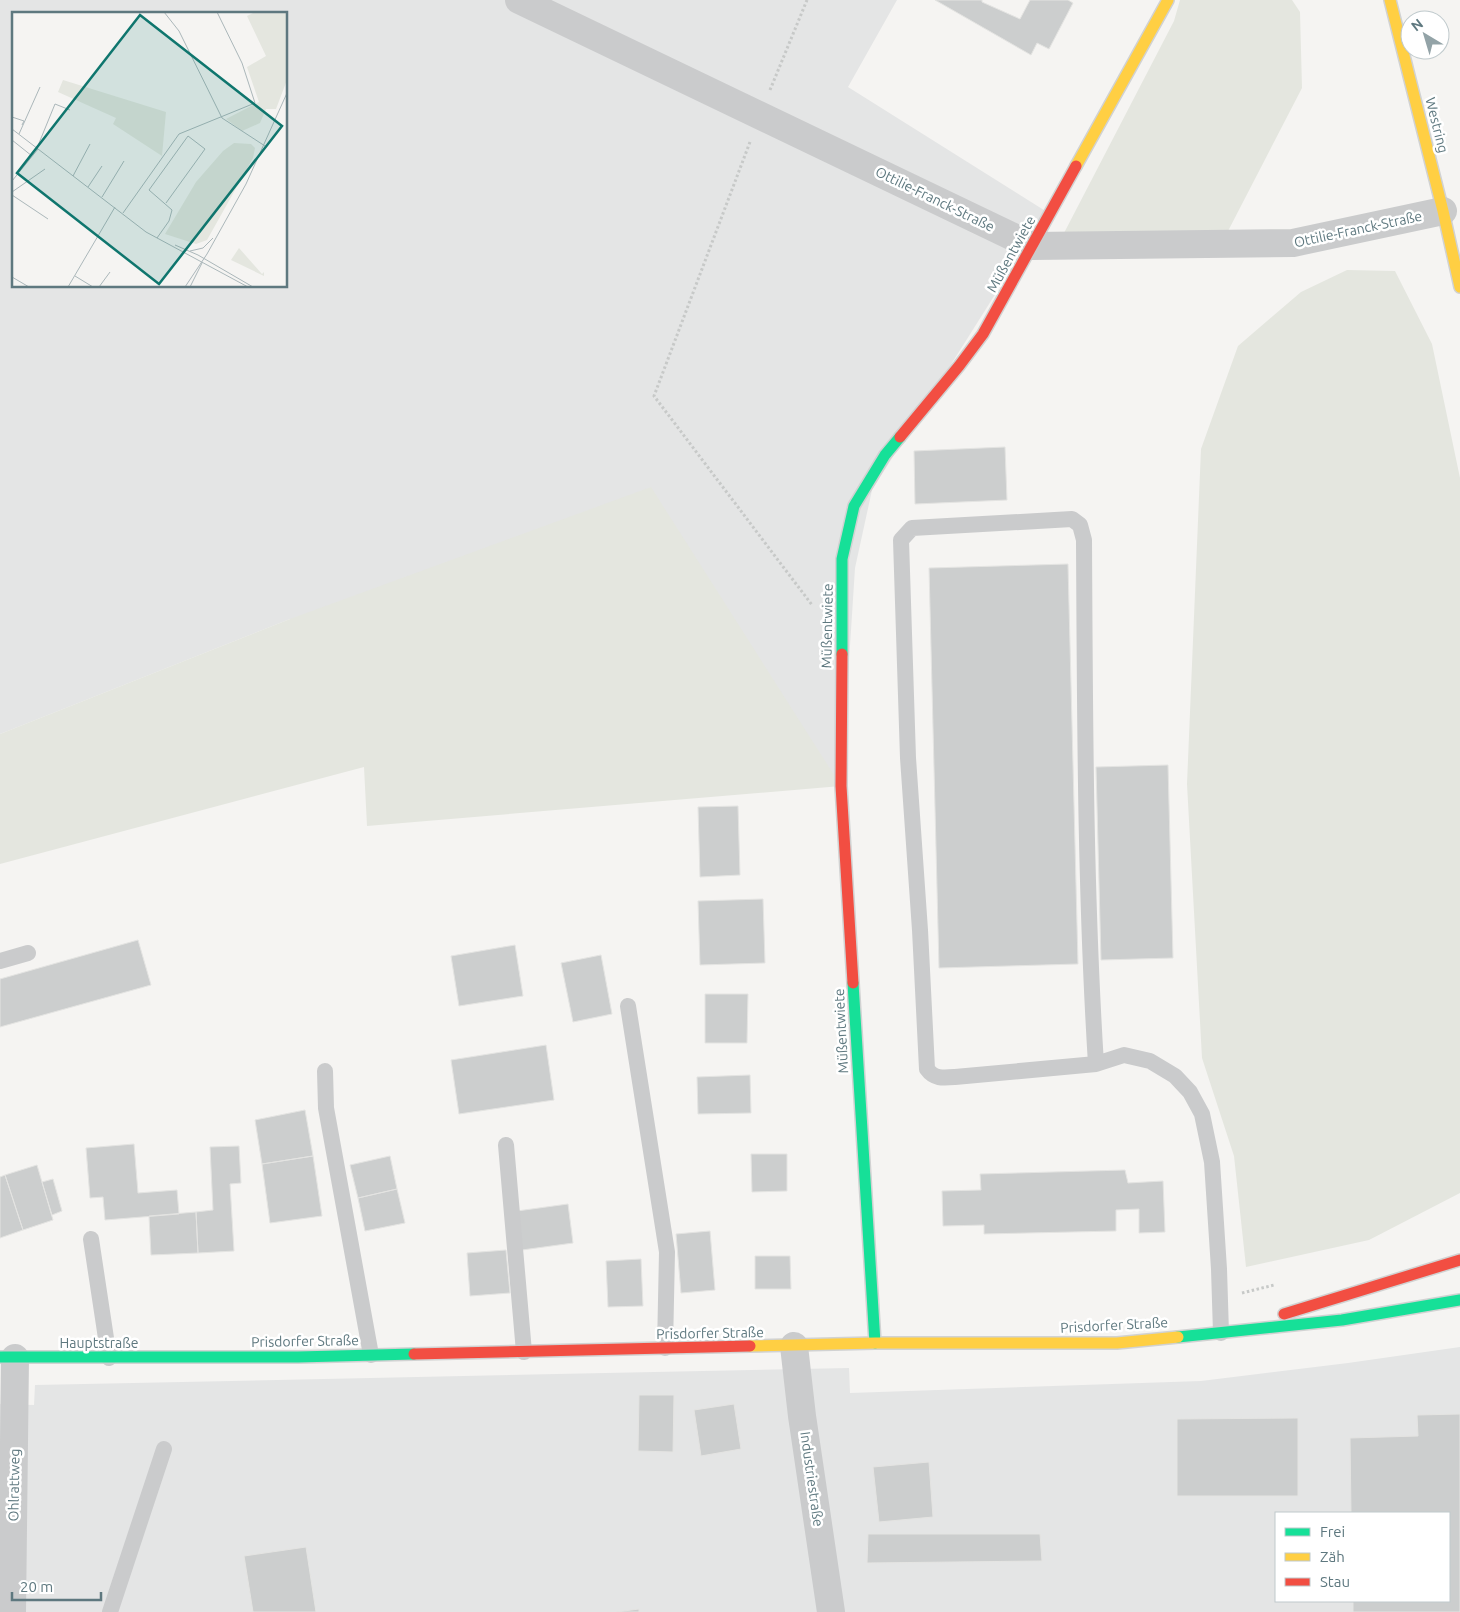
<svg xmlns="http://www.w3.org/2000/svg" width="1460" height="1612" font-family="Ubuntu,sans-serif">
	<rect width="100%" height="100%" fill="#f5f4f2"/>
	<!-- built -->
	<path fill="#e4e5e5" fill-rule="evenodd" d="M 0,0 L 897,0 L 848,87 L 1047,212 L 872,490 L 855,568 L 841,786 L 290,619 L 0,734 ZM 14,14 L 286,14 L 286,286 L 14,286 Z
		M 1460,1347 L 1460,1612 L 0,1612 L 0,1404 L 34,1405 L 35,1385 L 849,1368 L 850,1393 L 1201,1381 L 1348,1363 ZM 1276,1513 L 1449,1513 L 1449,1601 L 1276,1601 Z"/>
	<!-- green -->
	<path fill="#e4e6df" d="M 1180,0 L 1292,0 L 1300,12 L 1302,88 L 1227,233 L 1064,233 L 1174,21 Z
		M 1347,270 L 1395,271 L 1432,344 L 1460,478 L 1460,1193 L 1369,1240 L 1246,1267 L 1234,1156 L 1202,1058 L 1187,784 L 1201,449 L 1238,346 L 1301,292 Z
		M 651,487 L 841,786 L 367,826 L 364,767 L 0,864 L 0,734 L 290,619 Z"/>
	<!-- building -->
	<path fill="#cccece" stroke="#e4e4e2" d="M 935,0 L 982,0 L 982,2 L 1020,19 L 1030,0 L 1068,0 L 1073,3 L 1049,49 L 1037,43 L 1031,55 Z
		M 1005,447 L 1007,500 L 915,504 L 914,451 Z
		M 1068,564 L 1078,964 L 939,968 L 929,568 Z
		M 1168,765 L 1173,958 L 1101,960 L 1096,767 Z
		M 738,806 L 740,875 L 700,877 L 698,807 Z
		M 763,899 L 765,963 L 700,965 L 698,901 Z
		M 138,940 L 151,985 L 0,1027 L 0,979 Z
		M 515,945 L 523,996 L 459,1006 L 451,956 Z
		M 601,955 L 612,1014 L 573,1022 L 561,963 Z
		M 705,994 L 748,994 L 747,1043 L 705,1043 Z
		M 546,1045 L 554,1100 L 459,1114 L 451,1060 Z
		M 750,1075 L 751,1113 L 698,1114 L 697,1077 Z
		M 305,1110 L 313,1156 L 262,1164 L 255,1120 Z
		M 134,1144 L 138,1193 L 177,1190 L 179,1214 L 105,1220 L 103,1197 L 90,1198 L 86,1148 Z
		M 239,1146 L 241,1183 L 230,1184 L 234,1251 L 198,1253 L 196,1212 L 213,1210 L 210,1147 Z
		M 751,1154 L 787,1154 L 787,1191 L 752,1192 Z
		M 313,1156 L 322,1216 L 270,1223 L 262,1164 Z
		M 390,1156 L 397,1189 L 358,1198 L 350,1165 Z
		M 37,1165 L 53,1220 L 23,1230 L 5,1175 Z
		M 1125,1170 L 1128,1183 L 1163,1181 L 1165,1232 L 1139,1233 L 1139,1209 L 1116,1210 L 1116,1231 L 984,1234 L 984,1225 L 943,1226 L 942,1191 L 981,1190 L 980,1174 Z
		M 5,1175 L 23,1230 L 0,1238 L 0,1177 Z
		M 53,1179 L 62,1211 L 52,1215 L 42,1182 Z
		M 397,1189 L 405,1223 L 365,1231 L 358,1198 Z
		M 568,1204 L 573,1243 L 522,1250 L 517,1211 Z
		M 196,1212 L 198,1253 L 151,1255 L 149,1216 Z
		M 710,1231 L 715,1290 L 681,1293 L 676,1234 Z
		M 506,1250 L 510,1293 L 470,1296 L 467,1253 Z
		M 755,1256 L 790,1256 L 791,1289 L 755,1289 Z
		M 641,1259 L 643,1306 L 608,1307 L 606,1261 Z
		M 639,1395 L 674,1395 L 673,1452 L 638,1451 Z
		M 734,1404 L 741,1449 L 701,1456 L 694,1410 Z
		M 1460,1414 L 1460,1612 L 1353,1612 L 1353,1601 L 1449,1601 L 1449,1513 L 1351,1513 L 1350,1438 L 1418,1436 L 1417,1415 Z
		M 1298,1418 L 1298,1496 L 1177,1496 L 1177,1419 Z
		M 929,1462 L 933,1517 L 879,1522 L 873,1467 Z
		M 868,1534 L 1040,1534 L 1042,1561 L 867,1563 Z
		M 306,1547 L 316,1612 L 253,1612 L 244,1556 Z
		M 639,1609 L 639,1612 L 616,1612 Z"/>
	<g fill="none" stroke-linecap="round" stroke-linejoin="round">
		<defs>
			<path id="fast" d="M 842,654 L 842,559 L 854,506 L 885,455 L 900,437
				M 853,983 L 875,1343
				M 1178,1337 L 1342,1320 L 1460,1300
				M 0,1357 L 298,1357 L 414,1354"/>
			<path id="slow" d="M 1390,0 L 1443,211 L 1460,287
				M 1076,166 L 1168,0
				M 750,1346 L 875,1343 L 1117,1343 L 1178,1337"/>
			<path id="jam" d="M 900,437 L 959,366 L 983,334 L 1076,166
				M 842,654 L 841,786 L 853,983
				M 1284,1314 L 1460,1260
				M 414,1354 L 750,1346"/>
		</defs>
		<!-- fast casing -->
		<use href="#fast" stroke="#d1d2d2" stroke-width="14"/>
		<!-- slow casing -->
		<use href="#slow" stroke="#d1d2d2" stroke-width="14"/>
		<!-- jam casing -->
		<use href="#jam" stroke="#d1d2d2" stroke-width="14"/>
		<!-- path -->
		<path stroke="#c7c9c8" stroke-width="3" stroke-dasharray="2.5 2.5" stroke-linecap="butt" d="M 770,90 L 807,0
			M 750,142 L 654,396 L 812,605
			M 1242,1293 L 1274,1285"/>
		<!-- lane -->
		<path stroke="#cacbcc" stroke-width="16" d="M 0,961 L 28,953
			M 628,1006 L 667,1252 L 665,1348
			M 1096,1064 C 1085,889 1085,715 1084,540 L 1080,525 L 1072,519 L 912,528 L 901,540 L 908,758 L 920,930 L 927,1069 C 934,1079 943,1078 955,1077 L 1096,1064 L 1124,1055 L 1150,1061 L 1175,1076 L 1190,1092 L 1202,1114 L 1212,1162 L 1219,1269 L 1221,1333
			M 325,1071 L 326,1108 L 371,1355
			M 506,1145 L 524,1352
			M 91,1239 L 109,1358
			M 110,1612 L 164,1449"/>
		<!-- street -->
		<path stroke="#cacbcc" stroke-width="28" d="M 519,0 L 1032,246 L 1293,243 L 1443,211
			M 794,1346 L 802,1416 L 831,1612
			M 12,1612 L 15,1358"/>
		<!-- fast -->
		<use href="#fast" stroke="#16e098" stroke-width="11"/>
		<!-- slow -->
		<use href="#slow" stroke="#ffcf43" stroke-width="11"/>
		<!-- jam -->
		<use href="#jam" stroke="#f24e42" stroke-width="11"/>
	</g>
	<g text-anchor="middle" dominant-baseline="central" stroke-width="5" stroke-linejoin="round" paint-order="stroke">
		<!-- street labels -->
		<g font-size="14" fill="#5e787f" stroke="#fff">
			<text transform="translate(1437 125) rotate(76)">Westring</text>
			<text transform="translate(935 199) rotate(26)">Ottilie-Franck-Straße</text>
			<text transform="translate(1358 229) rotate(-12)">Ottilie-Franck-Straße</text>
			<text transform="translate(1011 254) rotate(-61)">Müßentwiete</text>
			<text transform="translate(827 626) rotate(-89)">Müßentwiete</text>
			<text transform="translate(841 1031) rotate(-93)">Müßentwiete</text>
			<text transform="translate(1114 1325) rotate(-3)">Prisdorfer Straße</text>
			<text transform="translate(710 1333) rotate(-1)">Prisdorfer Straße</text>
			<text transform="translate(305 1341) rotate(-1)">Prisdorfer Straße</text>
			<text x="99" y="1343">Hauptstraße</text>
			<text transform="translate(812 1479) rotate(82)">Industriestraße</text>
			<text transform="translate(14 1485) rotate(-89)">Ohlrattweg</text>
		</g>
	</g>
	<!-- overview -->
	<g transform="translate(12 12)">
		<rect width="275" height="275" fill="#f5f4f2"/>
		<path d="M 243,0 L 275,0 L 275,68 L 264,97 L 254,97 L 248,111 L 230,119 L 214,107 L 247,90 L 235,55 L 254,44 L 235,4 ZM 51,68 L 154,100 L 150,144 L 101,112 L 104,106 L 46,80 ZM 222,131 L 239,132 L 243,136 L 241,146 L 195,228 L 184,232 L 153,222 L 184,170 L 211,139 ZM 227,236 L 250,262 L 252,260 L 252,264 L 219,248 Z" fill="#e4e6df"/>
		<path fill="none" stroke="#abb7ba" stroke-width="1" d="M 152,0 L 167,19 L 210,106 L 253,134M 0,105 L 12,109 L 10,113M 0,117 L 134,220 L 236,275M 7,122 L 28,75M 0,128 L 20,144M 25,136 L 43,92 L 58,98M 61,164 L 78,132M 0,169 L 26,137M 76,175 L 90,154M 0,180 L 33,157M 0,183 L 36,207M 90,185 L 112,149M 111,201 L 167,122 L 243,91 L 230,51 L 205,0M 145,226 L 157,209 L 160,198 L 137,178 L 176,124 L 193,137 L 154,191M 163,233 L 186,243 L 241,275M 178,239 L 191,236 L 201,226M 63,264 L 81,275M 0,265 L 17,275M 56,275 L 103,195M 87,275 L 98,260M 173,275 L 195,242 L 234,172 L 275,81M 178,275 L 190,251"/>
		<path fill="#0f766e" fill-opacity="0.15" stroke="#0f766e" stroke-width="2.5" d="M 128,3 L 270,114 L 147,272 L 5,161 Z"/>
		<rect width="275" height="275" fill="none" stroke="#5e787f" stroke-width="2.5"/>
	</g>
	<!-- legend -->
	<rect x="1275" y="1512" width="175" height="90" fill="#ffffff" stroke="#bfc9cc"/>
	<rect x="1285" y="1528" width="25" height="8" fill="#16e098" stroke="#bfc9cc"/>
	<text x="1320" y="1537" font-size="15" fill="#5e787f">Frei</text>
	<rect x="1285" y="1553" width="25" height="8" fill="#ffcf43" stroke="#bfc9cc"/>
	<text x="1320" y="1562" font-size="15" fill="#5e787f">Zäh</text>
	<rect x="1285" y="1578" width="25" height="8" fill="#f24e42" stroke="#bfc9cc"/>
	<text x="1320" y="1587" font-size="15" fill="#5e787f">Stau</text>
	<!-- north arrow -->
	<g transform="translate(1425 35) rotate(322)"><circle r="24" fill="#ffffff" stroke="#bfc9cc"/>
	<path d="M0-4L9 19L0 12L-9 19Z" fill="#93a3a7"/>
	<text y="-8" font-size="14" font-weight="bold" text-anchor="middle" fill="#5e787f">N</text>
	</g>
	<!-- scale -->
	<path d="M12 1592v8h89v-8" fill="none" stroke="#5e787f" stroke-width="2.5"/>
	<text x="20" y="1592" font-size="15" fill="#5e787f" stroke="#ffffff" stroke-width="4" paint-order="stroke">20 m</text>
</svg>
